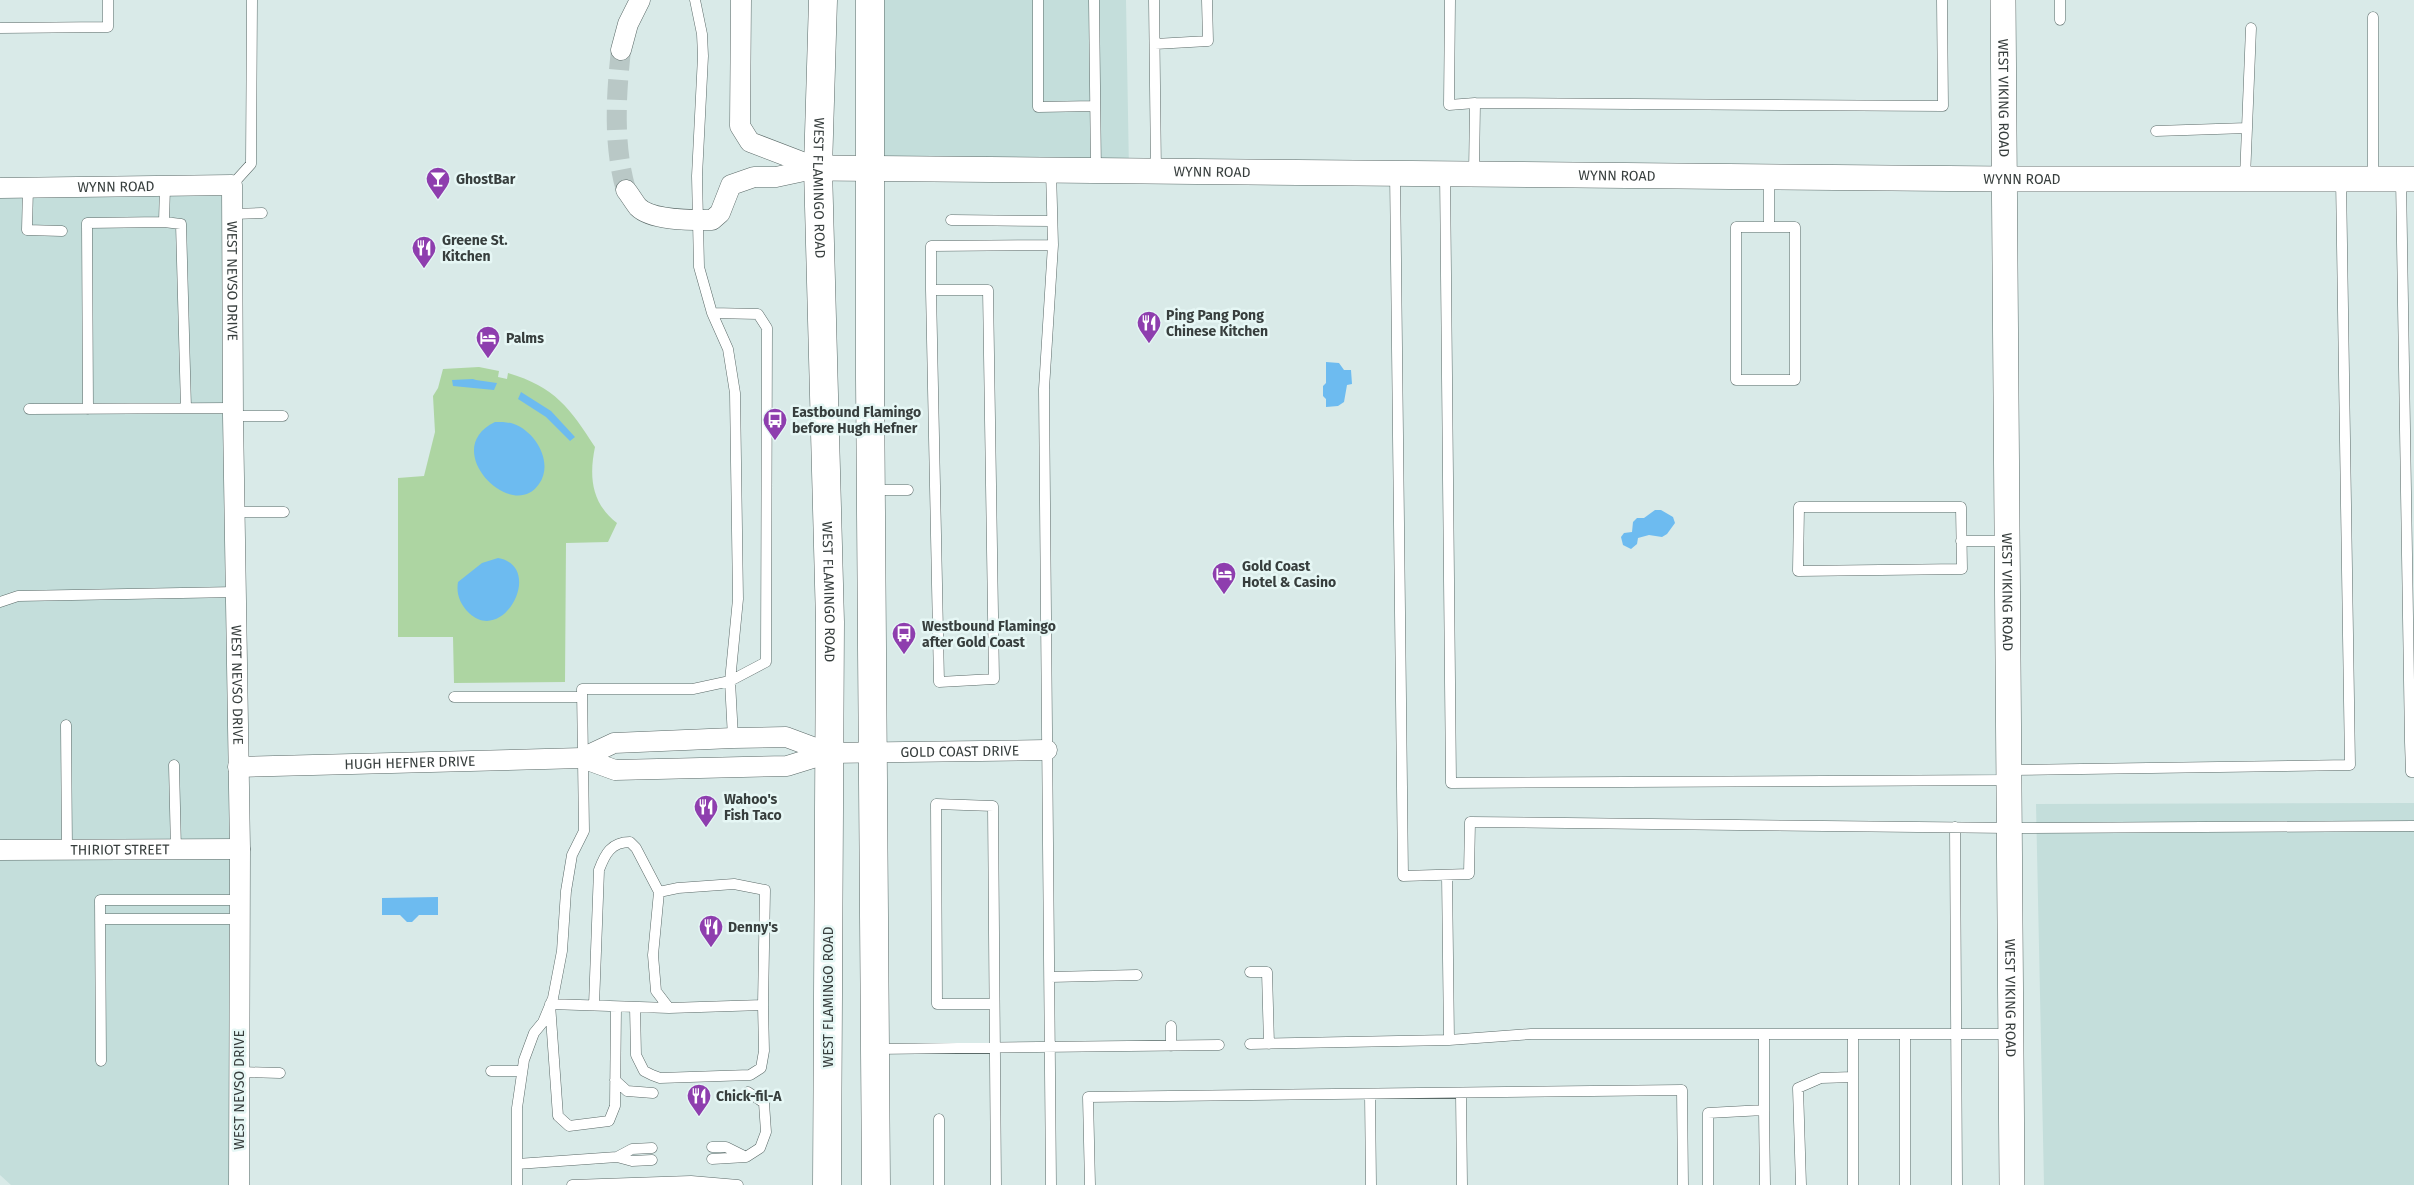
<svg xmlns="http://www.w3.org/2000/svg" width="2414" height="1185" font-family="'Fira Sans',sans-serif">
	<rect width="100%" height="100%" fill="#d9eae8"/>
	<!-- built -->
	<path fill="#c4dedb" d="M 870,0 L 1126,0 L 1129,171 L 870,169 Z
		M 232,185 L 239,1185 L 11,1185 L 0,1175 L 0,188 Z
		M 2414,803 L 2414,1185 L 2044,1185 L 2036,804 Z"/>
	<!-- green -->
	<path fill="#add5a2" d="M 479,367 L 499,371 L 498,377 L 507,379 L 508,373 C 555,387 570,408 595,447 C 589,476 591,503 617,523 L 608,542 L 566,543 L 565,682 L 454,683 L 453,637 L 398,637 L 398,478 L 424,476 L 435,432 L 433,396 L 438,388 L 443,369 Z"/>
	<!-- water -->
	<path fill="#6dbbf0" d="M 1326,362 L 1339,363 L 1344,370 L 1351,370 L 1352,384 L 1347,385 L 1344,402 L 1338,406 L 1326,407 L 1326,399 L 1323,396 L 1323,386 L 1326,383 Z
		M 473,379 L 476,380 L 497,383 L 494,390 L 453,386 L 452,380 Z
		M 521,392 L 551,411 L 575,437 L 570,441 L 546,417 L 518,399 Z
		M 495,422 C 502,422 508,422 514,424 C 536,432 554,463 539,484 C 512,524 438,449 495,422 Z
		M 1655,510 L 1661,510 L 1673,517 L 1675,523 L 1667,534 L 1662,537 L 1649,535 L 1638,538 L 1637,544 L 1631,549 L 1623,545 L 1621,537 L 1624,533 L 1632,532 L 1633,522 L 1637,518 L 1644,518 Z
		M 498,558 C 545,566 504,646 469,613 C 460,604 456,594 458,582 L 482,563 Z
		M 438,897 L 438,915 L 419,915 L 412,922 L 407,922 L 400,915 L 382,915 L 382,898 Z"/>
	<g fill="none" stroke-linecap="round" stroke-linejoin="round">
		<!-- minor-tunnel -->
		<path stroke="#b9c8c6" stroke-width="20" stroke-dasharray="20 10" stroke-linecap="butt" d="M 621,50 C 616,96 613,145 626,190"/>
		<defs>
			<path id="service" d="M 695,0 L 702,34 L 703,56 L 697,176 L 699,267 L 712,313 L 728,349 L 735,393 L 738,599 L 730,681 L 733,738
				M 1038,0 L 1038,107 L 1095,106
				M 1094,0 L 1096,171
				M 1154,0 L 1156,171
				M 1450,0 L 1449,105 L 1475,103
				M 2060,20 L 2060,0
				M 0,28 L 108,27 L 108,0
				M 1155,44 L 1208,41 L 1207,0
				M 2156,131 L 2247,128
				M 1395,172 L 1403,876 L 1469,874 L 1470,822 L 2010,828 L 2414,826
				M 1445,173 L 1451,783 L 2009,780
				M 1474,173 L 1475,103 L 1943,106 L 1942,0
				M 2245,178 L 2251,28
				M 2373,178 L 2373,17
				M 2401,179 L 2410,742 L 2411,772 L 2414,772
				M 232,185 L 251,164 L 252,0
				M 165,186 L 164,222 L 181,224 L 186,408
				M 28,187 L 27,230 L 62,231
				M 233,214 L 262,213
				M 951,220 L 1052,221
				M 1769,227 L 1795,227 L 1795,380 L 1736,380 L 1736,227 L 1769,227 L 1769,177
				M 931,290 L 988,290 L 994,679 L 939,682 L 931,290 L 931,246 L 1053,245 L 1051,170
				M 29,409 L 233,408
				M 88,409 L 87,223 L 164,222
				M 233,416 L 283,416
				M 871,490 L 908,490
				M 1799,507 L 1961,507 L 1962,569 L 1798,571 Z
				M 235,512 L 284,512
				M 1961,541 L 2007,541
				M 0,602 L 18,596 L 236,592
				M 454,697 L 582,697
				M 66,725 L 67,850
				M 174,765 L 176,850
				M 2009,770 L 2350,765 L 2341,179
				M 1955,827 L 1957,1185
				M 1447,875 L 1449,1040
				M 734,884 L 765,890 L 763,1005 L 669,1008 L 656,991 L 653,955 L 659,892 L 678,888 Z
				M 100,919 L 240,919
				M 1250,972 L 1267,972 L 1269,1044
				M 1050,977 L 1137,975
				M 993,1004 L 937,1004 L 936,804 L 993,806 L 996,1185
				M 594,1005 L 599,870 C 605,854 611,842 630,842 L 636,848 L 659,892
				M 616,1007 L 615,1106 L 609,1121 L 569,1126 L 558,1116 L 550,1004 L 669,1008
				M 635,1007 L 636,1055 L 644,1071 L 652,1075 L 660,1078 L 750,1075 L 761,1068 L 764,1051 L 763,1005
				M 1171,1026 L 1171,1046
				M 1853,1034 L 1853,1185
				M 1905,1034 L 1905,1185
				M 1250,1044 L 1449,1040 L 1531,1034 L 2010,1034
				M 876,1049 L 1219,1045
				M 101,1061 L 100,900 L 240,900
				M 491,1071 L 522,1071
				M 240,1072 L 280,1073
				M 615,1080 L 627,1091 L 653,1093
				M 1461,1093 L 1462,1185
				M 1370,1094 L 1371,1185
				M 1764,1110 L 1764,1034
				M 939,1119 L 939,1185
				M 712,1147 L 726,1147 L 744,1156
				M 617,1157 L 632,1149 L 652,1148
				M 712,1159 L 746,1157 L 760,1148 L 766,1132 L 764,1103 L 748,1092
				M 517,1164 L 617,1157 L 632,1161 L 652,1160
				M 517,1185 L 517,1108 L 524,1060 L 534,1033 L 543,1022 L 553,998 L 562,951 L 566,891 L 572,855 L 584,831 L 582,689 L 693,689 L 730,681 L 766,662 L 767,328 L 758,314 L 712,313
				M 572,1185 L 691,1181 L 738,1185
				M 1051,1185 L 1044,389 L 1053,245
				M 1090,1185 L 1088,1097 L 1682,1090 L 1683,1185
				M 1708,1185 L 1708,1113 L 1764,1110 L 1765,1185
				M 1801,1185 L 1798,1088 L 1821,1078 L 1853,1077"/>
			<g id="minor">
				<path d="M 741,0 L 740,126 L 750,142 L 818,168"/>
				<path d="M 621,50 L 628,24 L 640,0"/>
				<path id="s1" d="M 0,188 L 232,185 L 233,416 L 240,849 L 239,1185"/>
				<path d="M 626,190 C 630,195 634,202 638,207 C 652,221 693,220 712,220 L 720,213 L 731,185 L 754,177 L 776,177 L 818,168"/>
				<path d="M 582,758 L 614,743 L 733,738 L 786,737 L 829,753"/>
				<path id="s2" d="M 238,767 L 582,758 L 615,770 L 787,766 L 829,753 L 1047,750"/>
				<path id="s3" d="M 0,850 L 240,849"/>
			</g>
			<g id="tertiary">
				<path id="s4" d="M 2003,0 L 2012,1185"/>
				<path id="s5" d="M 818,168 L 2005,179 L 2414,179"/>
			</g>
			<g id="primary">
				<path id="s6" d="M 823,0 L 818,168 L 830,622 L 827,1185"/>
				<path d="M 870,0 L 870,378 L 876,1185"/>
			</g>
		</defs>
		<!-- service casing -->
		<use href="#service" stroke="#5a6967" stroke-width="11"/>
		<!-- minor casing -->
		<use href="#minor" stroke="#5a6967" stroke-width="21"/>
		<!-- tertiary casing -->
		<use href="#tertiary" stroke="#5a6967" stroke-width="26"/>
		<!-- primary casing -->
		<use href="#primary" stroke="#5a6967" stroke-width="29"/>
		<!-- service -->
		<use href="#service" stroke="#fff" stroke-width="10"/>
		<!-- minor -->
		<use href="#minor" stroke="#fff" stroke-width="20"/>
		<!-- tertiary -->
		<use href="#tertiary" stroke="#fff" stroke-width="25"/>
		<!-- primary -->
		<use href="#primary" stroke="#fff" stroke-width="28"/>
	</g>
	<!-- icons -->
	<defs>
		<symbol id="bar-pin" viewBox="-11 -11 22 30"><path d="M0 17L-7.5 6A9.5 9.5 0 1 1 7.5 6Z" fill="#8e3eae" stroke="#e6f7f5"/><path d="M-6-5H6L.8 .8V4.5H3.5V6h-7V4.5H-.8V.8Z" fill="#fff"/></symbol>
		<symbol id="restaurant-pin" viewBox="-11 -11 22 30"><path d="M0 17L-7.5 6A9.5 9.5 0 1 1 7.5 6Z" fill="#8e3eae" stroke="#e6f7f5"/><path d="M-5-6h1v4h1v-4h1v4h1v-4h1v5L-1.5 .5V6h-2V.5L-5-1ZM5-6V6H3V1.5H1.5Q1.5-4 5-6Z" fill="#fff"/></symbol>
		<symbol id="hotel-pin" viewBox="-11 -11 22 30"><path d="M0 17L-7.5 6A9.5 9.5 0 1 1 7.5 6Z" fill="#8e3eae" stroke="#e6f7f5"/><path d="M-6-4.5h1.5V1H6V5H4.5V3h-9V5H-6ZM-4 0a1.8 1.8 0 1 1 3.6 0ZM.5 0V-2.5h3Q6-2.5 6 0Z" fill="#fff"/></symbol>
		<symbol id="bus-pin" viewBox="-11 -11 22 30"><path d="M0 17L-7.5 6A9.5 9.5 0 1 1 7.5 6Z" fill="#8e3eae" stroke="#e6f7f5"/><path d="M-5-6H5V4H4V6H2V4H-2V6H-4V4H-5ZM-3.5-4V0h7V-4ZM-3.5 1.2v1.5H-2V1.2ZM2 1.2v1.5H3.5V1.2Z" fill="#fff"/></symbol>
	</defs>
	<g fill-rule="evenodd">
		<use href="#bar-pin" x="424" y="165" width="28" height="38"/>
		<use href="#restaurant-pin" x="410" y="234" width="28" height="38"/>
		<use href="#restaurant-pin" x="1135" y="309" width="28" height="38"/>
		<use href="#hotel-pin" x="474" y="324" width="28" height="38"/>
		<use href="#bus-pin" x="761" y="406" width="28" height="38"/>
		<use href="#hotel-pin" x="1210" y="560" width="28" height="38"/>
		<use href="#bus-pin" x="890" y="620" width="28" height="38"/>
		<use href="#restaurant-pin" x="692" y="793" width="28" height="38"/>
		<use href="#restaurant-pin" x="697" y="913" width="28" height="38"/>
		<use href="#restaurant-pin" x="685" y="1082" width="28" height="38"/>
	</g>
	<g text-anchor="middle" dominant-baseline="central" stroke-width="5" stroke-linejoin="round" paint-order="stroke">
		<!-- street labels -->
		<g font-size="14" fill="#373e3d" stroke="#e6f7f5">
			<text stroke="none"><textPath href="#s4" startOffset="98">WEST VIKING ROAD</textPath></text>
			<text stroke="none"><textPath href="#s5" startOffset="394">WYNN ROAD</textPath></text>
			<text stroke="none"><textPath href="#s5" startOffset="799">WYNN ROAD</textPath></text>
			<text stroke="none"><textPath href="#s5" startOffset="1204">WYNN ROAD</textPath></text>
			<text stroke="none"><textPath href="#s1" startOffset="116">WYNN ROAD</textPath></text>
			<text stroke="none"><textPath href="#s6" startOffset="188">WEST FLAMINGO ROAD</textPath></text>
			<text stroke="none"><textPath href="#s1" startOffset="328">WEST NEVSO DRIVE</textPath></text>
			<text stroke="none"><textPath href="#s6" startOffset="592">WEST FLAMINGO ROAD</textPath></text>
			<text stroke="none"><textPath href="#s4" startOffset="592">WEST VIKING ROAD</textPath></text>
			<text stroke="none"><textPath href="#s1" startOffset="732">WEST NEVSO DRIVE</textPath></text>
			<text stroke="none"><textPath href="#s2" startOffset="726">GOLD COAST DRIVE</textPath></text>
			<text stroke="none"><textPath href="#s2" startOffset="172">HUGH HEFNER DRIVE</textPath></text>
			<text stroke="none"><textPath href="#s3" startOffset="120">THIRIOT STREET</textPath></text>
			<text transform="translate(828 997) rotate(-90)">WEST FLAMINGO ROAD</text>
			<text stroke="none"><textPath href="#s4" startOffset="998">WEST VIKING ROAD</textPath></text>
			<text transform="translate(239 1090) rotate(-90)">WEST NEVSO DRIVE</text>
		</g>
		<!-- poi labels -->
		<g font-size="14" font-weight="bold" fill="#373e3d" stroke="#e6f7f5" text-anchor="start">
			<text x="456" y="179">GhostBar</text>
			<text x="442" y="240">Greene St.<tspan x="442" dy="16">Kitchen</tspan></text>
			<text x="1166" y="315">Ping Pang Pong<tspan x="1166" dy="16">Chinese Kitchen</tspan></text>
			<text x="506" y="338">Palms</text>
			<text x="792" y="412">Eastbound Flamingo<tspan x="792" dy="16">before Hugh Hefner</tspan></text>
			<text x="1242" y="566">Gold Coast<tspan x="1242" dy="16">Hotel &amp; Casino</tspan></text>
			<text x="922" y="626">Westbound Flamingo<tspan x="922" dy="16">after Gold Coast</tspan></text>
			<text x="724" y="799">Wahoo's<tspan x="724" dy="16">Fish Taco</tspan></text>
			<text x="728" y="927">Denny's</text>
			<text x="716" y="1096">Chick-fil-A</text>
		</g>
	</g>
</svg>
